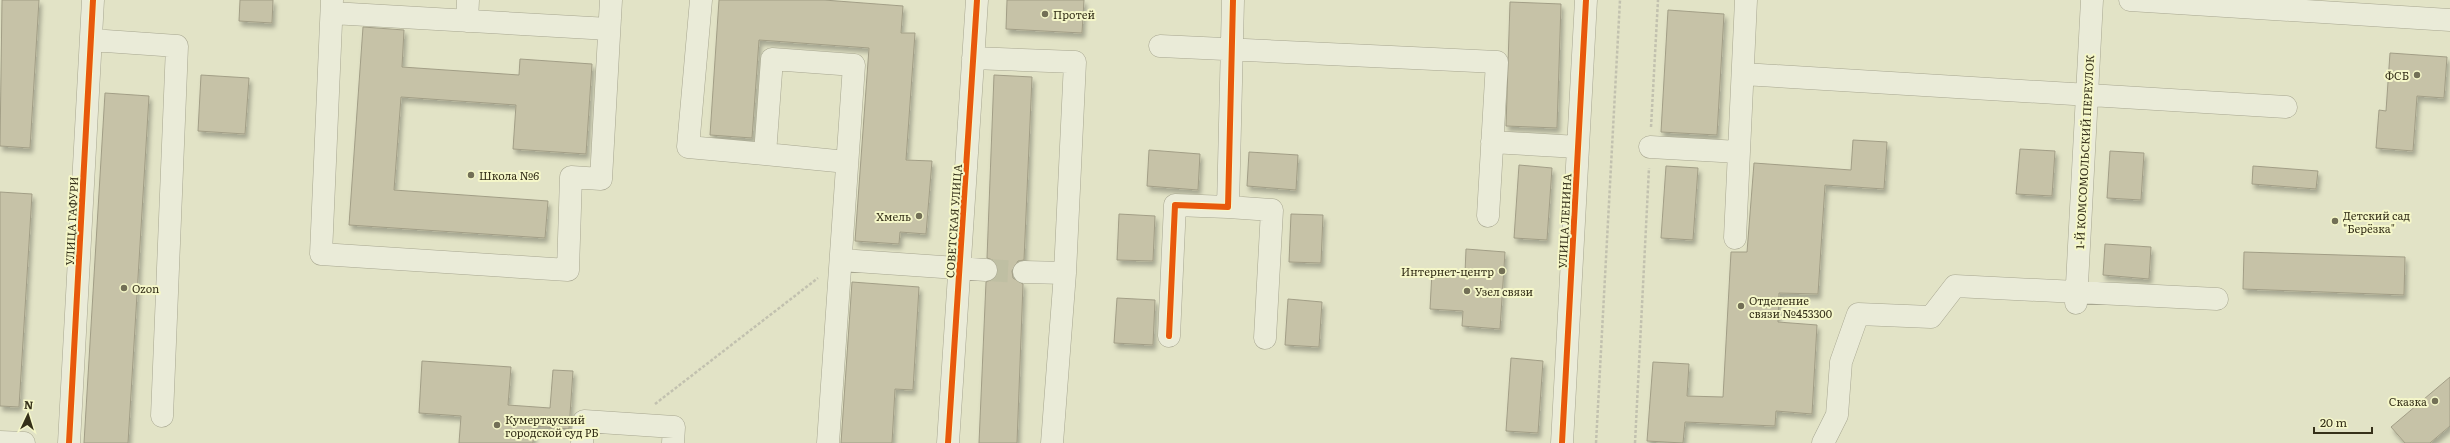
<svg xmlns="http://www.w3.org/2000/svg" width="2450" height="443" font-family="Literata,serif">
	<defs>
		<filter id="shadow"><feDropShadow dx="2.5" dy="4.5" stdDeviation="2" flood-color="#0004"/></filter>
	</defs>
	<rect width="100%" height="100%" fill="#e2e3c6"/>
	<!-- building -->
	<path fill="#c6c2a7" stroke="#a29e86" filter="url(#shadow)" d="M 2,0 L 39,0 L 30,148 L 0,146 Z
		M 240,0 L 273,0 L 272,23 L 239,21 Z
		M 719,0 L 824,0 L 903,6 L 901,33 L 915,33 L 906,160 L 932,161 L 926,234 L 900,232 L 899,244 L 855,241 L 869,48 L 759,40 L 752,138 L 710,135 Z
		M 1007,0 L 1084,0 L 1082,33 L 1006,29 Z
		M 1510,2 L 1561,4 L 1557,128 L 1506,126 Z
		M 1668,10 L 1724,14 L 1717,135 L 1661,132 Z
		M 363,27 L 404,30 L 402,67 L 519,75 L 520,59 L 592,64 L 586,154 L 513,149 L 516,105 L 401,97 L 394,190 L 548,201 L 545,238 L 349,225 Z
		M 2390,53 L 2447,57 L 2444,98 L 2417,96 L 2413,151 L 2376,148 L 2379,110 L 2386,111 Z
		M 201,75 L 249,78 L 245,134 L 198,131 Z
		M 994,75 L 1032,77 L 1024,260 L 1018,261 L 1012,271 L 1013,278 L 1023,284 L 1017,443 L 979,443 L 986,282 L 996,277 L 998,270 L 993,260 L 987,258 Z
		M 105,93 L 149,96 L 128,443 L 84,443 Z
		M 1853,140 L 1887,142 L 1884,189 L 1825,185 L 1818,294 L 1779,293 L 1778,322 L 1817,325 L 1812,414 L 1776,411 L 1775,426 L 1685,422 L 1683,443 L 1647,441 L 1653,362 L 1689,364 L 1687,396 L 1723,397 L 1731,252 L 1747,252 L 1754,163 L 1851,170 Z
		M 2020,149 L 2055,151 L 2052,196 L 2016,194 Z
		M 1149,150 L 1200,154 L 1198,190 L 1147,186 Z
		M 2110,151 L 2144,153 L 2141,200 L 2107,198 Z
		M 1249,152 L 1298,155 L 1296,190 L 1247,186 Z
		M 1519,165 L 1552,168 L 1547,240 L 1514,238 Z
		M 1666,166 L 1698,168 L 1693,240 L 1661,238 Z
		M 2253,166 L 2318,171 L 2316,189 L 2252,184 Z
		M 0,192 L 32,194 L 19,407 L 0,406 Z
		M 1119,214 L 1155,216 L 1153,261 L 1117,260 Z
		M 1291,214 L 1323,215 L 1321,263 L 1289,262 Z
		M 2105,244 L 2151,247 L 2149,279 L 2103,275 Z
		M 1466,249 L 1505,252 L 1500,329 L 1462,326 L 1463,311 L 1430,309 L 1432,271 L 1465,273 Z
		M 2244,252 L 2405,257 L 2404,295 L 2243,289 Z
		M 852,282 L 919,287 L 913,390 L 895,389 L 892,443 L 841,443 Z
		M 1117,298 L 1155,300 L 1153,345 L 1114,343 Z
		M 1288,299 L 1322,302 L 1319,347 L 1285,345 Z
		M 1511,358 L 1543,361 L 1538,433 L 1506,431 Z
		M 422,361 L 511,367 L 508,405 L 550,408 L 553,370 L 573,371 L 569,429 L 534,426 L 533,443 L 459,443 L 461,416 L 419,413 Z
		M 2450,377 L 2450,426 L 2430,443 L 2405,443 L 2391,427 Z"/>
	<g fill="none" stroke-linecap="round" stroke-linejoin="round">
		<!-- minor-tunnel -->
		<path stroke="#bfbfa3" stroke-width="22" stroke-dasharray="22 11" stroke-linecap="butt" d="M 986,270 L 1024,272"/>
		<defs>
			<path id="minor" d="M 332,0 L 321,254 L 568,270 L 571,177 L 601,179 L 611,0
				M 701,0 L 688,147 L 765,154 L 772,59 L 854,65 L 828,443
				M 2130,0 L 2450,20
				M 332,13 L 609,29
				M 467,21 L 468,0
				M 91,40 L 177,46 L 162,416
				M 1160,46 L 1497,62 L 1488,216
				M 973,58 L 1075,62 L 1065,273
				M 1743,74 L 2286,107
				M 1492,142 L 1578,147
				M 1650,147 L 1739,152
				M 765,154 L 847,162
				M 1228,207 L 1272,210 L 1265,338
				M 1735,238 L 1746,0
				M 841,260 L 986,270
				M 1024,272 L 1065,273 L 1052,443
				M 2076,303 L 2092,0
				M 1169,336 L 1175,205 L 1228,207 L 1233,0
				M 0,442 L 24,443
				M 69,443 L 93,0
				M 582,443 L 584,421 L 674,427 L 673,443
				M 948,443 L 977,0
				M 1562,443 L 1586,0
				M 1823,443 L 1837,415 L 1841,362 L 1858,314 L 1931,317 L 1955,286 L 2217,299"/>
		</defs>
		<!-- minor casing -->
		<use href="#minor" stroke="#a7a690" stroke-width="23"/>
		<!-- path -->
		<path stroke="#c2c1af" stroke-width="2.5" stroke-dasharray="3 2" stroke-linecap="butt" d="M 1651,127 L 1658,0
			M 655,404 L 818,278
			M 1596,443 L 1620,0
			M 1635,443 L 1649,168"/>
		<!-- minor -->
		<use href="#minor" stroke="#eaebd8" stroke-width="22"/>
		<defs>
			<path id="cycleway" d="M 1169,336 L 1175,205 L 1228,207 L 1233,0
				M 69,443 L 93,0
				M 948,443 L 977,0
				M 1562,443 L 1586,0"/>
		</defs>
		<!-- cycleway casing -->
		<use href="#cycleway" stroke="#f5f7c9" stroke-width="8"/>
		<!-- cycleway -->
		<use href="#cycleway" stroke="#e8590c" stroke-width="6"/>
	</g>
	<!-- markers -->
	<g fill="#726f56" stroke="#f5f7c9" stroke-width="1.5">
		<circle cx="1045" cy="14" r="4"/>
		<circle cx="2417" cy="75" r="4"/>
		<circle cx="471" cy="175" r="4"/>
		<circle cx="919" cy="216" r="4"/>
		<circle cx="2335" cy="221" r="4"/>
		<circle cx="1502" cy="271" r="4"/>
		<circle cx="124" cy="288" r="4"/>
		<circle cx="1467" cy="291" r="4"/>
		<circle cx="1741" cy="306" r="4"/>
		<circle cx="2435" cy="401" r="4"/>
		<circle cx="497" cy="425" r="4"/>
	</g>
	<g text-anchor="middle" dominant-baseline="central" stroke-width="4" stroke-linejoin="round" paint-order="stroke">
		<!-- poi labels -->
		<g font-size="11" fill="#353019" stroke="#f5f7c9" text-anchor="start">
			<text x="1053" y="14">Протей</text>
			<text x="2409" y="75" text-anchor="end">ФСБ</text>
			<text x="479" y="175">Школа №6</text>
			<text x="2343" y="215">Детский сад<tspan x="2343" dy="13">"Берёзка"</tspan></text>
			<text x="911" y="216" text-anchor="end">Хмель</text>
			<text x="1494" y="271" text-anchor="end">Интернет-центр</text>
			<text x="132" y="288">Ozon</text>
			<text x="1475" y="291">Узел связи</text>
			<text x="1749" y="300">Отделение<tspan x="1749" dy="13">связи №453300</tspan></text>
			<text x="2427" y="401" text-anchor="end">Сказка</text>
			<text x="505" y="419">Кумертауский<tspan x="505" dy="13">городской суд РБ</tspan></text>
		</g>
		<!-- street labels -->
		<g font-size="11" fill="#353019" stroke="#f5f7c9">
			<text transform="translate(2084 152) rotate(-87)">1-Й КОМСОМОЛЬСКИЙ ПЕРЕУЛОК</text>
			<text transform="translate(71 221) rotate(-87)">УЛИЦА ГАФУРИ</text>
			<text transform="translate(953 221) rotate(-86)">СОВЕТСКАЯ УЛИЦА</text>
			<text transform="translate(1564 221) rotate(-87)">УЛИЦА ЛЕНИНА</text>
		</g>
	</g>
	<!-- north arrow -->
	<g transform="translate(28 415) rotate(4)" stroke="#f5f7c9" stroke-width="3" paint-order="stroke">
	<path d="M0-3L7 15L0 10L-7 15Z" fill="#353019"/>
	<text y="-6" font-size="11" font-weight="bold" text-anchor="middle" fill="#353019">N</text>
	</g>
	<!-- scale -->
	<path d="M2314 427v6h58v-6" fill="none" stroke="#353019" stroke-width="2"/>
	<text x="2320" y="427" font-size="12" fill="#353019" stroke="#f5f7c9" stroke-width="3" paint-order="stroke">20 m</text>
</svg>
